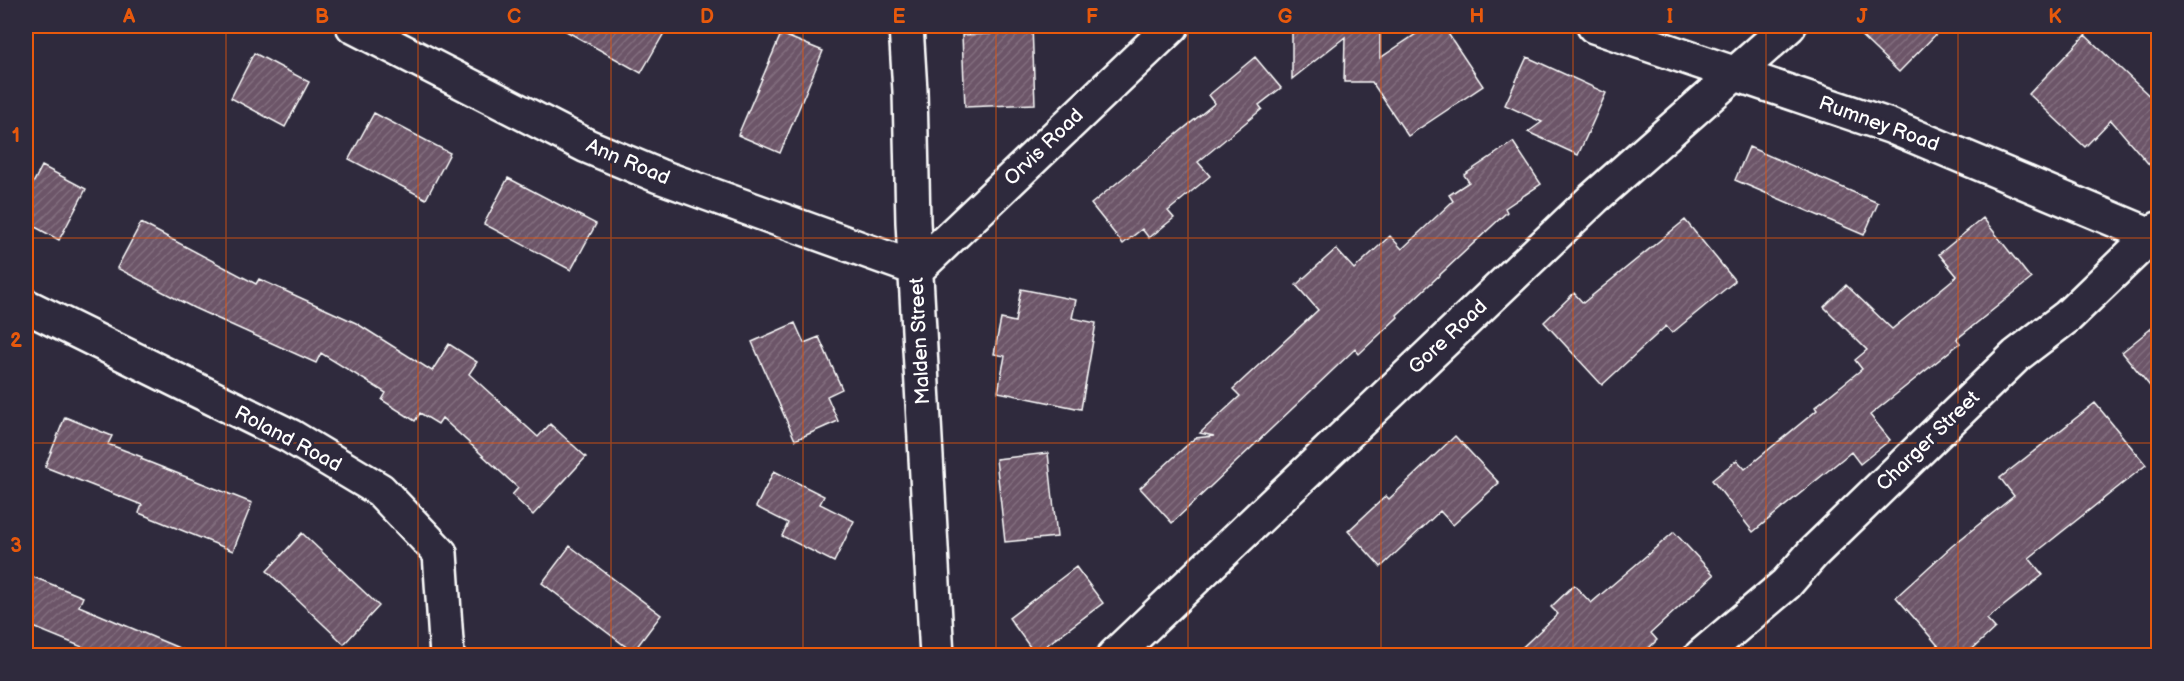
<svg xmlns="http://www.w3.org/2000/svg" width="2184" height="681" font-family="'Balsamiq Sans',sans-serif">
	<defs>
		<pattern id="building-hatch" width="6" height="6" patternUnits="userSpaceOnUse" patternTransform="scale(1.5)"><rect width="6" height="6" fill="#6c5467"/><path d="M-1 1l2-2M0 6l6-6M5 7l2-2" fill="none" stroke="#826e7e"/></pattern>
	</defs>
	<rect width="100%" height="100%" fill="#2f2a3d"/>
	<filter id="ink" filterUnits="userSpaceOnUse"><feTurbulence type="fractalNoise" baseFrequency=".0167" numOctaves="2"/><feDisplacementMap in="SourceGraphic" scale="12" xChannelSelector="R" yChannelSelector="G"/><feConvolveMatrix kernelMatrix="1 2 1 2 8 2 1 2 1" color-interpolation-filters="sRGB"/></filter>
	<g filter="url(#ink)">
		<!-- building -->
		<path fill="url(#building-hatch)" stroke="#fff" stroke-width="1.5" d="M 557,26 L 668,26 L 641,73 Z
			M 990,26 L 1032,26 L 1035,104 L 965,107 L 962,35 L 990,34 Z
			M 1292,26 L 1380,26 L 1380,58 L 1428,26 L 1443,26 L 1483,86 L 1408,136 L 1372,82 L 1344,82 L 1345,37 L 1292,79 Z
			M 1851,26 L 1944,26 L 1899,72 Z
			M 781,34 L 823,51 L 780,153 L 738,135 Z
			M 2085,35 L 2158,104 L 2158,175 L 2111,120 L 2085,147 L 2029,94 Z
			M 254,53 L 309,82 L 285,127 L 231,98 Z
			M 1255,57 L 1281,88 L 1259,105 L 1262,109 L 1198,162 L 1210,176 L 1168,211 L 1174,218 L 1149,238 L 1142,229 L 1123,244 L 1091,204 L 1215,103 L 1209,95 Z
			M 1527,57 L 1606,93 L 1578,155 L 1528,132 L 1542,122 L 1505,105 Z
			M 374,113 L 450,153 L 426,199 L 349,159 Z
			M 1513,142 L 1541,184 L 1505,208 L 1507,212 L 1397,315 L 1398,317 L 1359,354 L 1355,349 L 1172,523 L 1140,488 L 1195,438 L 1214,436 L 1200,433 L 1240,396 L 1233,389 L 1318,310 L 1296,285 L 1336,249 L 1354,269 L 1390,236 L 1402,249 L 1453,201 L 1449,195 L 1469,182 L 1464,175 Z
			M 1749,147 L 1878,203 L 1864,235 L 1735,180 Z
			M 42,166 L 86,189 L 59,240 L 26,222 L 26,197 Z
			M 508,178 L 596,224 L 571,270 L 484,224 Z
			M 1983,218 L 2031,279 L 1957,339 L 1960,343 L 1870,415 L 1890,440 L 1860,464 L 1851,452 L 1753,532 L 1712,480 L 1737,460 L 1745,469 L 1817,410 L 1815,407 L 1862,369 L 1855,360 L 1867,350 L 1824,307 L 1846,285 L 1892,329 L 1957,276 L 1939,254 Z
			M 1685,220 L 1735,281 L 1672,333 L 1666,326 L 1602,385 L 1544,322 L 1574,293 L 1583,303 Z
			M 141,223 L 256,284 L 259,279 L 356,323 L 432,371 L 449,344 L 477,362 L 469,374 L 538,437 L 550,424 L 586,457 L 533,515 L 512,495 L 518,488 L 442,418 L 438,424 L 420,413 L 415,421 L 382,400 L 386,393 L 321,353 L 316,363 L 194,308 L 117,268 Z
			M 1021,289 L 1076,300 L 1072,318 L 1096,323 L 1081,409 L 998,392 L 1005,356 L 994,354 L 1001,319 L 1015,322 Z
			M 795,323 L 804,343 L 819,337 L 842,389 L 827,396 L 838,421 L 795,440 L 752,342 Z
			M 2158,323 L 2158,396 L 2122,352 Z
			M 2095,403 L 2146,465 L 2029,558 L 2043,575 L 1987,619 L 1995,628 L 1965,656 L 1947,656 L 1896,597 L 1952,546 L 2014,496 L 2000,478 Z
			M 65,417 L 112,436 L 108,444 L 142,457 L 141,459 L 252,503 L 233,551 L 139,513 L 142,505 L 45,467 Z
			M 1455,436 L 1499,483 L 1453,525 L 1440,511 L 1381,567 L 1348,531 L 1386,496 L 1389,499 Z
			M 1048,453 L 1057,537 L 1005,542 L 996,459 Z
			M 774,471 L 824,496 L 820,504 L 854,521 L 834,562 L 782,536 L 788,523 L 756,507 Z
			M 1674,532 L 1714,575 L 1651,633 L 1657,640 L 1641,656 L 1513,656 L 1558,614 L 1551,607 L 1574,585 L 1591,603 Z
			M 302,533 L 379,606 L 344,644 L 267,571 Z
			M 570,546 L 661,615 L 633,652 L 542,583 Z
			M 1076,567 L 1103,603 L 1035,654 L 1009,618 Z
			M 26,574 L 83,597 L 79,606 L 198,656 L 104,656 L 26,624 Z"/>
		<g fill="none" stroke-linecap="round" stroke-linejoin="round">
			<defs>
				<path id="minor" d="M 353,26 L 587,146 L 659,176 L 917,269 L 1172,26
					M 906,26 L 910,91 L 913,222 L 937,656
					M 1594,26 L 1890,126 L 2158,238
					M 26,306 L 290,436 L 380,490 L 440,553 L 447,656
					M 1114,656 L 1594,198 L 1789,26
					M 1701,656 L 1786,584 L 1813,553 L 2017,355 L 2068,316 L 2158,229"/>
			</defs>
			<!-- minor casing -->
			<use href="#minor" stroke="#fff" stroke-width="38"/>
			<!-- minor -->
			<use href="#minor" stroke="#2f2a3d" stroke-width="33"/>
		</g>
	</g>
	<!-- grid -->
	<path fill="none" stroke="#e8590c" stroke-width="1.5" stroke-opacity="0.55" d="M 226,26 L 226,656M 418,26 L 418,656M 611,26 L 611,656M 803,26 L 803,656M 996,26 L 996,656M 1188,26 L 1188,656M 1381,26 L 1381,656M 1573,26 L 1573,656M 1766,26 L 1766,656M 1958,26 L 1958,656M 26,238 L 2158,238M 26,443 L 2158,443"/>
	<g text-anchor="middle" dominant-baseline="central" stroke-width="6" stroke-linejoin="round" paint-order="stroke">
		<!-- street labels -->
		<g font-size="20" fill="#fff" stroke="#2f2a3d">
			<text transform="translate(1879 124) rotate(20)">Rumney Road</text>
			<text transform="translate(1044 147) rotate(-44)">Orvis Road</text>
			<text transform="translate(628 162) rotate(23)">Ann Road</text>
			<text transform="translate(1448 337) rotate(-43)">Gore Road</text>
			<text transform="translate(920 341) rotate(-93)">Malden Street</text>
			<text transform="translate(288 439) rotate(28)">Roland Road</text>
			<text transform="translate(1928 441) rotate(-44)">Charger Street</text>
		</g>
	</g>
	<!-- margin -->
	<rect width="2184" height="681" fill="none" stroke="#2f2a3d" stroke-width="66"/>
	<rect x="33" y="33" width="2118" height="615" fill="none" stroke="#e8590c" stroke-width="2"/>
	<g font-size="20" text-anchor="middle" font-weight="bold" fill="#e8590c">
		<text x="129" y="23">A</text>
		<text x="322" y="23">B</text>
		<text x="514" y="23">C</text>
		<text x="707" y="23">D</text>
		<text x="899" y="23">E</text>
		<text x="1092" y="23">F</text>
		<text x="1285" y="23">G</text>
		<text x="1477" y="23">H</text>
		<text x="1670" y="23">I</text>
		<text x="1862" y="23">J</text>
		<text x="2055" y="23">K</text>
		<text x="16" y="142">1</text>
		<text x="16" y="347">2</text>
		<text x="16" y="552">3</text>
	</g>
</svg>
